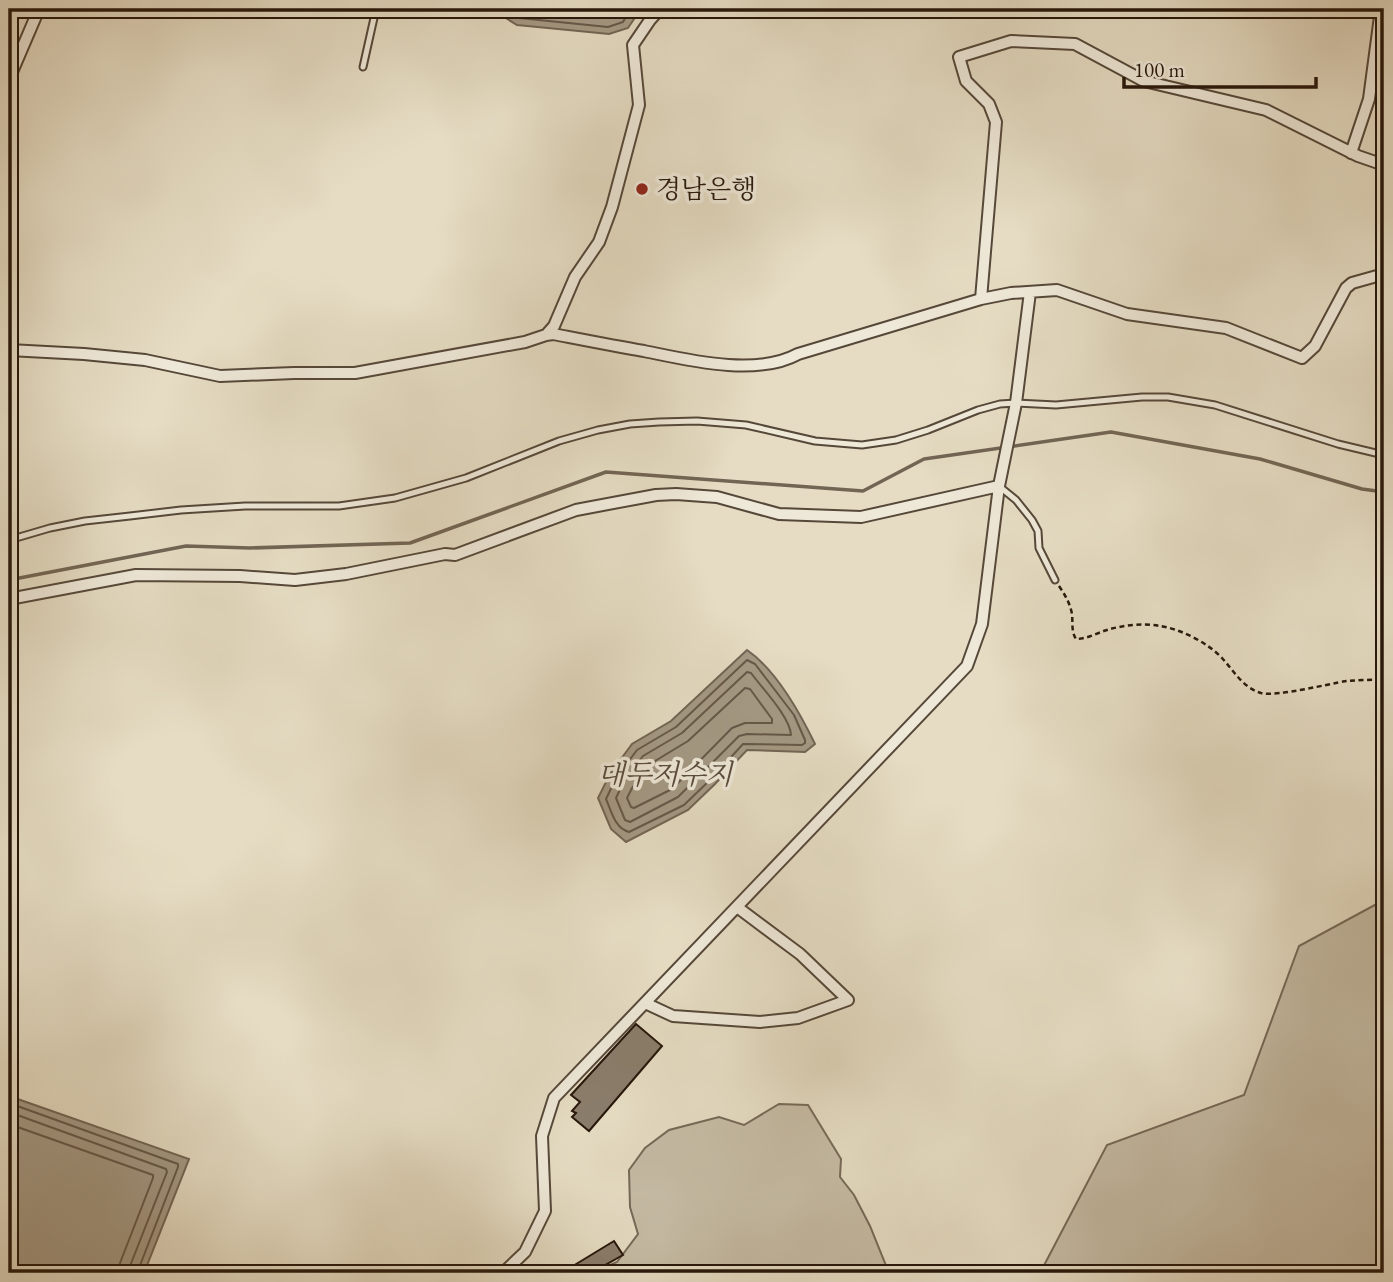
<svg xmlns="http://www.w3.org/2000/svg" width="1393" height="1282" font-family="'EB Garamond','Noto Serif KR',serif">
	<rect width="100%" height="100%" fill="#e5dcc3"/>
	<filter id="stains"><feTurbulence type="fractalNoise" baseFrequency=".00286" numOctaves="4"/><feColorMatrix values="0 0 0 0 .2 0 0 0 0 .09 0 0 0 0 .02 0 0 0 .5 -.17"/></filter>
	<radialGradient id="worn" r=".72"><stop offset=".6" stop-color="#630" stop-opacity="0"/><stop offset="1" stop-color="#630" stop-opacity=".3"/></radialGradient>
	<!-- green -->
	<path fill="#c5bba4" stroke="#766958" stroke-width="2" d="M 1384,900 L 1384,1273 L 1040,1273 L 1107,1145 L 1244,1095 L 1299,946 Z
		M 779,1104 L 808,1105 L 841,1159 L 840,1177 L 854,1195 L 870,1226 L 889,1273 L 599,1273 L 598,1270 L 617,1262 L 638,1234 L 630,1207 L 629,1170 L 645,1148 L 669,1130 L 719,1117 L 744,1125 Z"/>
	<!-- water -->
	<path fill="#a49984" stroke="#726554" stroke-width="2" d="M 503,9 L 637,9 L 638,13 L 628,28 L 609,34 L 517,25 L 504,17 Z
		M 747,650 C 776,670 800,713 815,744 L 805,752 L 747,750 L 715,784 L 688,810 L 626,842 L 611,829 L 598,798 L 610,774 L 632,744 L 671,721 Z
		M 9,1096 L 189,1159 L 144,1273 L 9,1273 Z"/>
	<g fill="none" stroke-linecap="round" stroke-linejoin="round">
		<!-- shore -->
		<path stroke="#665848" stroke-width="2" d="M 510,9 L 512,13 L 519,18 L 608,27 L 623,22 L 630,9
			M 521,9 L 607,18 L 617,15 L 621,9
			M 747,660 L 755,664 L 794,715 L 805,740 L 805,743 L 802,745 L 743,744 L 710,780 L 684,805 L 629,832 C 615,828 612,813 606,799 L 616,778 L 637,750 L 676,727 Z
			M 747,672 L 751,673 C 762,688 790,717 791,735 L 747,734 L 739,736 L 678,797 L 630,822 L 625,820 L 616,798 L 623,783 L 643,756 L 682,733 Z
			M 745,688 L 750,689 L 772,719 L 772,723 L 745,723 L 732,728 L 672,789 L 634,808 L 631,807 L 627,798 L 632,788 L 650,764 L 688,741 Z
			M 9,1103 L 178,1164 L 178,1167 L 139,1268 L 138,1273
			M 9,1112 L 166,1169 L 167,1172 L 130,1266 L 130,1273
			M 9,1124 L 153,1175 L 153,1178 L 120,1263 L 119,1273"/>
		<!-- stream -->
		<path stroke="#726554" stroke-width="3.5" d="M 9,580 L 186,546 L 250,548 L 410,543 L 606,472 L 863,491 L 924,459 L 1111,432 L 1260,459 L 1362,489 L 1384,492"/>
	</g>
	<!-- building -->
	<path fill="#8a7d6b" stroke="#27170b" stroke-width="2" d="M 636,1024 L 662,1046 L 589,1131 L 572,1117 L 576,1113 L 572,1111 L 580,1102 L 571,1095 Z
		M 614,1241 L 623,1255 L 591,1273 L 578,1273 L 573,1266 Z"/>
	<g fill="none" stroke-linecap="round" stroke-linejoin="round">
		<defs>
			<path id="service" d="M 363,67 L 376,9
				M 1000,487 L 1016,500 L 1032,520 L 1038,531 L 1039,548 L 1055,580
				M 9,540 L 50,528 L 85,521 L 130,516 L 181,510 L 245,506 L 339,506 L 395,498 L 466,478 L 559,441 L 598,430 L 630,424 L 659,422 L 697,421 L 746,425 L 815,441 L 862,445 L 896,440 L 928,430 L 978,410 L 1000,404 L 1016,403 L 1056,405 L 1142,397 L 1168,397 L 1215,405 L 1338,444 L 1384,455"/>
			<path id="minor" d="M 9,23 L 14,9
				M 9,79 L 39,9
				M 1351,153 L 1369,99 L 1381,9
				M 981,299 L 996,122 L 989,104 L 966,81 L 959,57 L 1011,41 L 1075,44 L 1144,81 L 1266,110 L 1358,156 L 1384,165
				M 546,335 L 553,334 C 584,340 614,346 644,351 C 688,360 756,377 798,354 L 981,299 L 1011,293 L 1057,290 L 1127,314 L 1226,328 L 1302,358 L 1315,346 L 1346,288 L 1352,283 L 1384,274
				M 9,350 L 84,354 L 145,360 L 220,376 L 294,373 L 355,373 L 525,342 L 546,335 L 554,326 L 575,277 L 599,242 L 612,207 L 639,105 L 633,45 L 650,20 L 660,9
				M 9,599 L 136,575 L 240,576 L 295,580 L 346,574 L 445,554 L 455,555 L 576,510 L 656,495 L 676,494 L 717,497 L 779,514 L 861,517 L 999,486
				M 645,1003 L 673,1016 L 760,1022 L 798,1018 L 848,1000 L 800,954 L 737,907
				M 503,1273 L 525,1252 L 545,1211 L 542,1136 L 554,1098 L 967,666 L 982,624 L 999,486 L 1016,403 L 1030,292"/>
		</defs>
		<!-- service casing -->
		<use href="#service" stroke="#564839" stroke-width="9"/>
		<!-- minor casing -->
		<use href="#minor" stroke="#564839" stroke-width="14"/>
		<!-- path -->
		<path stroke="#27170b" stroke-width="2.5" stroke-dasharray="5 3.5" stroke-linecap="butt" d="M 1059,586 C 1065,595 1070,603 1072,614 C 1073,623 1071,631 1076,639 C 1087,639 1097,633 1107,630 C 1123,625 1144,623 1160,626 C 1181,629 1208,643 1222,658 C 1234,671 1243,688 1261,693 C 1277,697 1327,684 1347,681 C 1359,680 1372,680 1384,679"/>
		<!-- service -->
		<use href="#service" stroke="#eee8d8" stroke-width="5"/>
		<!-- minor -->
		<use href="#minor" stroke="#eee8d8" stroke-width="10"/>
	</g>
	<!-- markers -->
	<circle fill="#8f2418" stroke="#eee8d8" stroke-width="2.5" cx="642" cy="189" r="7"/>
	<g text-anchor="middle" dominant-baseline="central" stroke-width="7" stroke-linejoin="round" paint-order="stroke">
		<!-- poi labels -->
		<g font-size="26" fill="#27170b" stroke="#eee8d8" text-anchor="start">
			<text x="656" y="189">경남은행</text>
		</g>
		<!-- water labels -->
		<g font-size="28" font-style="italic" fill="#594b3b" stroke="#eee8d8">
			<text x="665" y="774">대두저수지</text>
		</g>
	</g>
	<!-- margin -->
	<rect width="1393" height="1282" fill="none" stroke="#e5dcc3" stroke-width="35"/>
	<rect x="10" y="10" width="1372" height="1261" fill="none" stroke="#27170b" stroke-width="3.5"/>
	<rect x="18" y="18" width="1358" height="1247" fill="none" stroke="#27170b" stroke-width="2"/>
	<!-- scale -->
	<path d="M1124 77v10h192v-10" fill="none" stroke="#27170b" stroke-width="3.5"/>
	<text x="1134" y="77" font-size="21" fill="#27170b" stroke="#eee8d8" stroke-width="5" paint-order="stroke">100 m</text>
	<rect width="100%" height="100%" filter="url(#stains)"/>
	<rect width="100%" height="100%" fill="url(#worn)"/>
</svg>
